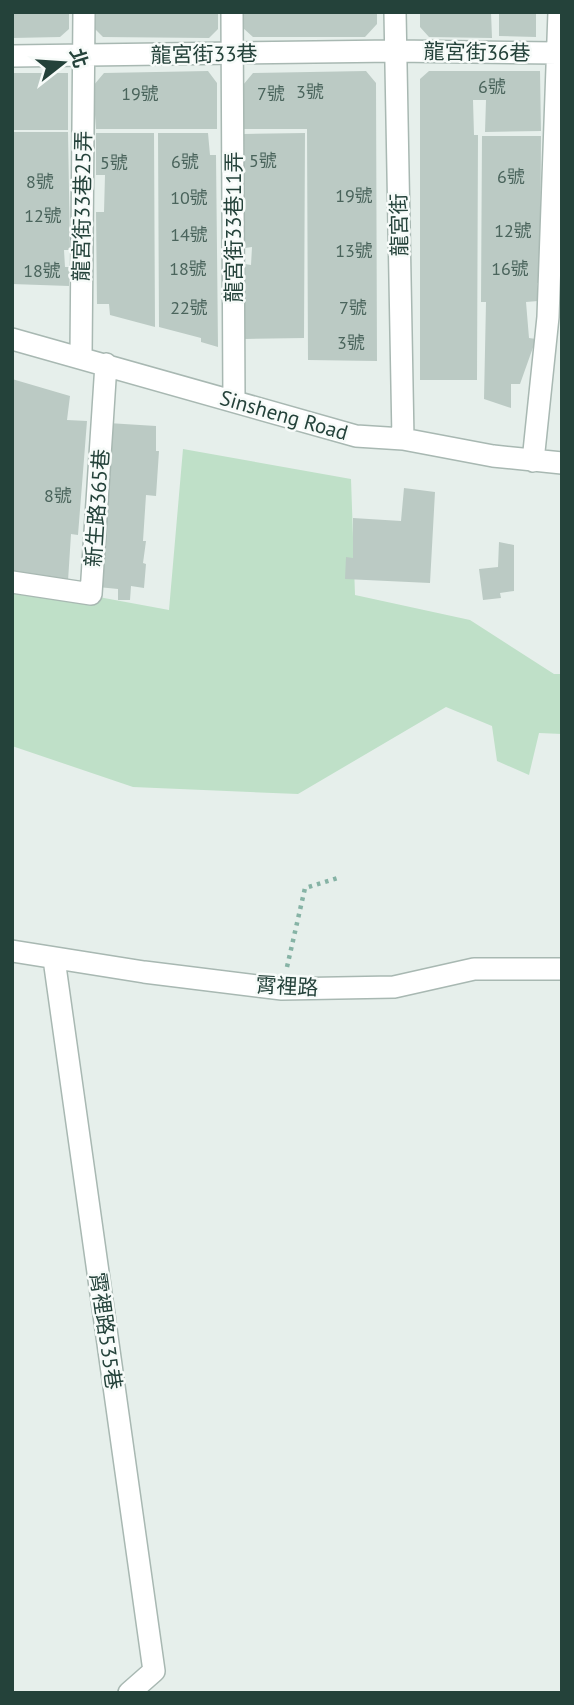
<svg xmlns="http://www.w3.org/2000/svg" width="574" height="1705" font-family="'PT Sans','Noto Sans TC',sans-serif">
	<rect width="100%" height="100%" fill="#e6efeb"/>
	<!-- green -->
	<path fill="#bfe0c8" d="M 183,449 L 351,479 L 355,595 L 470,620 L 554,674 L 562,674 L 562,734 L 539,733 L 529,775 L 497,761 L 492,726 L 446,707 L 298,794 L 133,787 L 12,746 L 12,581 L 169,610 Z"/>
	<!-- building -->
	<path fill="#bbcac4" d="M 12,12 L 69,12 L 69,29 L 60,37 L 12,38 Z
		M 96,12 L 218,12 L 218,29 L 209,38 L 103,37 L 95,29 Z
		M 243,12 L 377,12 L 377,24 L 365,37 L 253,37 L 243,28 Z
		M 420,12 L 491,12 L 492,38 L 429,37 L 420,27 Z
		M 499,12 L 536,12 L 536,37 L 499,36 Z
		M 208,71 L 217,83 L 217,129 L 96,129 L 93,86 L 104,73 Z
		M 366,71 L 376,83 L 377,361 L 308,360 L 307,129 L 243,129 L 243,85 L 253,73 Z
		M 429,71 L 540,71 L 541,131 L 485,132 L 486,100 L 473,100 L 474,135 L 478,135 L 477,380 L 420,380 L 420,79 Z
		M 12,73 L 68,73 L 68,130 L 12,130 Z
		M 12,132 L 68,132 L 70,250 L 64,250 L 65,267 L 69,267 L 69,286 L 12,284 Z
		M 96,133 L 154,133 L 155,327 L 110,315 L 109,304 L 97,304 L 96,212 L 104,212 L 105,175 L 96,175 Z
		M 158,133 L 208,133 L 210,155 L 216,155 L 218,347 L 201,342 L 201,338 L 159,327 Z
		M 305,133 L 304,338 L 244,339 L 245,264 L 251,265 L 252,247 L 245,248 L 244,134 Z
		M 482,136 L 541,136 L 540,283 L 537,283 L 538,301 L 526,302 L 529,338 L 536,339 L 520,384 L 511,384 L 511,408 L 484,399 L 486,302 L 481,302 Z
		M 12,379 L 70,396 L 67,420 L 87,421 L 78,535 L 71,534 L 68,581 L 12,578 Z
		M 108,423 L 156,426 L 156,451 L 159,451 L 156,496 L 146,495 L 143,541 L 146,541 L 143,563 L 146,564 L 144,588 L 131,586 L 130,600 L 118,600 L 118,589 L 98,587 Z
		M 404,488 L 435,492 L 430,583 L 345,579 L 346,557 L 353,558 L 353,518 L 401,521 Z
		M 499,542 L 514,545 L 514,591 L 500,593 L 501,598 L 483,600 L 479,569 L 498,567 Z"/>
	<g fill="none" stroke-linecap="round" stroke-linejoin="round">
		<defs>
			<path id="minor" d="M 232,12 L 234,401
				M 395,12 L 403,439
				M 12,56 L 395,51 L 558,53
				M 12,339 L 356,436 L 403,439 L 493,456 L 562,463
				M 81,357 L 84,12
				M 533,461 L 548,317 L 559,12
				M 12,582 L 91,594 L 106,364
				M 12,951 L 144,972 L 282,989 L 394,987 L 474,969 L 562,969
				M 54,959 L 154,1671 L 129,1693"/>
		</defs>
		<!-- minor casing -->
		<use href="#minor" stroke="#a8b8b2" stroke-width="24"/>
		<!-- path -->
		<path stroke="#86b3a5" stroke-width="4.5" stroke-dasharray="3.5 5" stroke-linecap="butt" d="M 287,967 L 305,888 L 338,878"/>
		<!-- minor -->
		<use href="#minor" stroke="#fff" stroke-width="21"/>
	</g>
	<g text-anchor="middle" dominant-baseline="central" stroke-width="5" stroke-linejoin="round" paint-order="stroke">
		<!-- number labels -->
		<g font-size="18" fill="#4a645c">
			<text x="492" y="86">6號</text>
			<text x="310" y="91">3號</text>
			<text x="140" y="93">19號</text>
			<text x="271" y="93">7號</text>
			<text x="263" y="160">5號</text>
			<text x="185" y="161">6號</text>
			<text x="114" y="162">5號</text>
			<text x="511" y="176">6號</text>
			<text x="40" y="181">8號</text>
			<text x="354" y="195">19號</text>
			<text x="189" y="197">10號</text>
			<text x="43" y="215">12號</text>
			<text x="513" y="230">12號</text>
			<text x="189" y="234">14號</text>
			<text x="354" y="250">13號</text>
			<text x="188" y="268">18號</text>
			<text x="510" y="268">16號</text>
			<text x="42" y="270">18號</text>
			<text x="189" y="307">22號</text>
			<text x="353" y="307">7號</text>
			<text x="351" y="342">3號</text>
			<text x="58" y="495">8號</text>
		</g>
		<!-- street labels -->
		<g font-size="21" fill="#24423a" stroke="#f7fbf9">
			<text transform="translate(477 52) rotate(1)">龍宮街36巷</text>
			<text transform="translate(204 54) rotate(-1)">龍宮街33巷</text>
			<text transform="translate(82 206) rotate(-89)">龍宮街33巷25弄</text>
			<text transform="translate(399 225) rotate(-91)">龍宮街</text>
			<text transform="translate(233 227) rotate(-90)">龍宮街33巷11弄</text>
			<text transform="translate(284 415) rotate(16)">Sinsheng Road</text>
			<text transform="translate(97 508) rotate(-86)">新生路365巷</text>
			<text transform="translate(287 986) rotate(3)">霄裡路</text>
			<text transform="translate(106 1331) rotate(82)">霄裡路535巷</text>
		</g>
	</g>
	<!-- border -->
	<rect width="574" height="1705" fill="none" stroke="#24423a" stroke-width="28"/>
	<!-- north arrow -->
	<g transform="translate(63 63) rotate(73)" stroke="#f7fbf9" stroke-width="5" paint-order="stroke">
	<path d="M0-5L12 26L0 18L-12 26Z" fill="#24423a"/>
	<text y="-10" font-size="19" font-weight="bold" text-anchor="middle" fill="#24423a">北</text>
	</g>
</svg>
